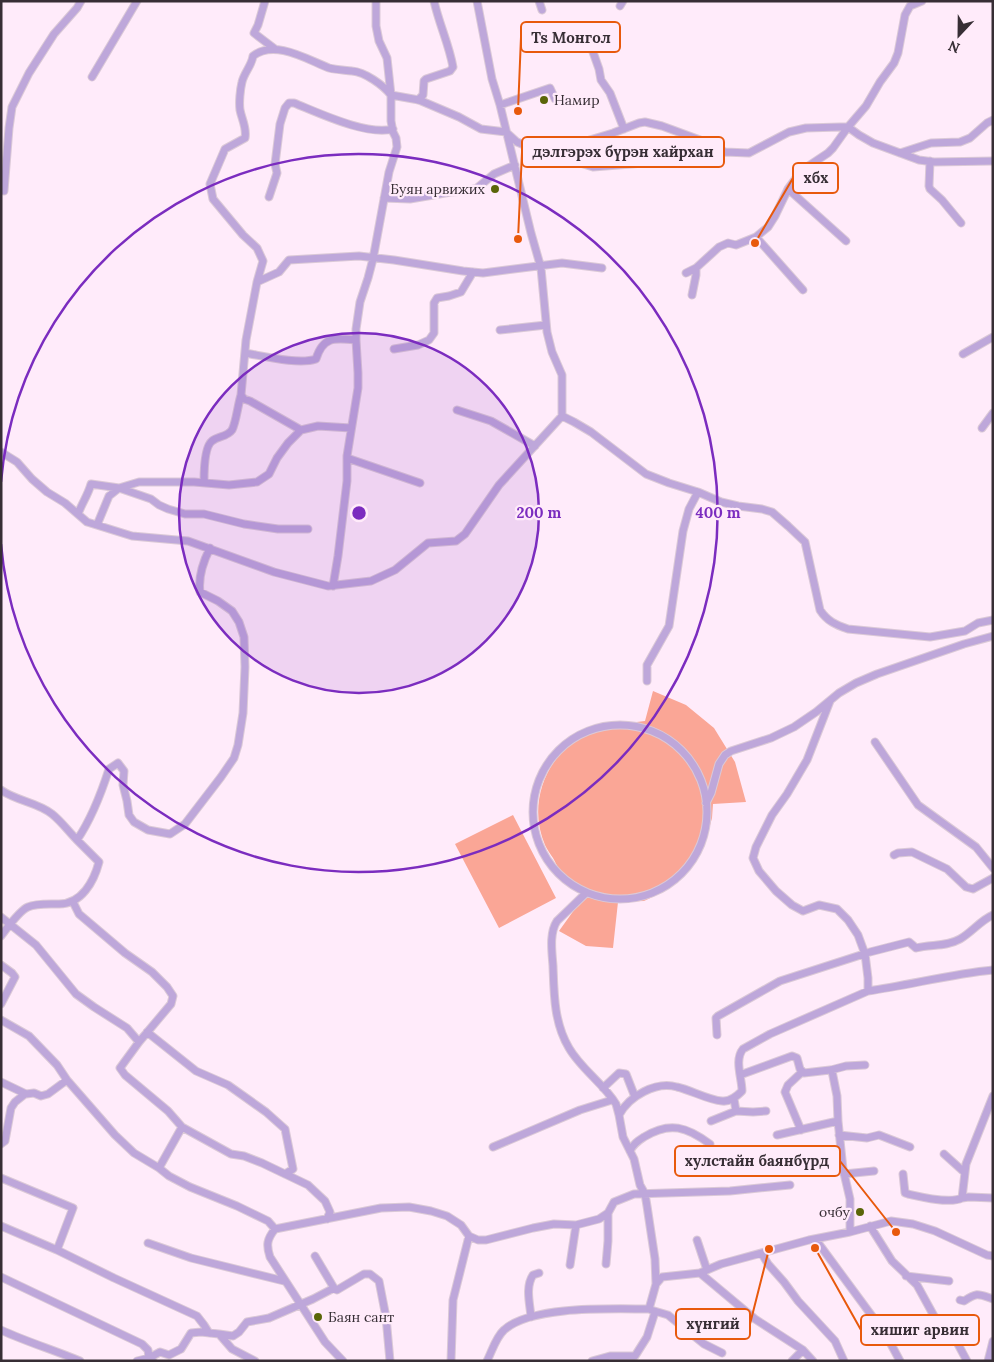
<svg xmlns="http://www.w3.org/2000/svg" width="994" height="1362" font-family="Lora,serif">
	<rect width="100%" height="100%" fill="#ffebfa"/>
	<!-- green -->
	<path fill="#faa696" d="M 653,691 L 686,705 L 714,728 L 735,762 L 746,802 L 713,804 L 712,818 L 704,847 L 687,872 L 665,891 L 644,901 L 618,902 L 613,948 L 586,946 L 559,931 L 587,892 C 581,889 572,885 567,881 C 561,875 557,865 553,858 C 550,854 547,849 545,845 C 528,806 544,760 579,738 C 598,725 623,724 645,721 Z
		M 513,815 L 556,898 L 499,928 L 455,844 Z"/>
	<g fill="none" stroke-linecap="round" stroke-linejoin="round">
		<defs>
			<path id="minor" d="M 265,1 L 258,25 L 254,33 L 275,49
				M 376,1 L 376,26 L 379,41 L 387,58 L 391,95 L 419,100 L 459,117 L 481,129 L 506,132 L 517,142 L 548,155 L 558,156 L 593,167 L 669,161 L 705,154 L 725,152
				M 539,1 L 542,10
				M 620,6 L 623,1
				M 588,38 L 599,69 L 601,80 L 610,93 L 624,129
				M 92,77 L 137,1
				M 418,100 L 423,95 L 424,81 L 426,79 L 450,71 L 453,67 C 449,44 439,24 434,1
				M 500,105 L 550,88 L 555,99
				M 900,153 L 931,143 L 960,142 L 970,138 L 987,123 L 993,120
				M 558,156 L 565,150 L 573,145 L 613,133 L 639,123 L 645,122 L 662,126 L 673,130 L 700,140 L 725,152 L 749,153 L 789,132 L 806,128 L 840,127 L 848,127 L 859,135 L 873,143 L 919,160 L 934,162 L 993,161
				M 930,161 L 929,186 L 930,189 L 942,200 L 961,223
				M 788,189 L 846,241
				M 4,191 L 9,128 L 12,107 L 29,73 L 54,34 L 77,8 L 81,1
				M 269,197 L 277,173 L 275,164 L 280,124 L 285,108 L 289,103 L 294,103 C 319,113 367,136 393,129
				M 384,198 L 410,199 L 451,192 L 466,191 L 477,188 L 494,174 L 515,165
				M 756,237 L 803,290
				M 686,273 L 696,268
				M 257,282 L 263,261 L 257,248 L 243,235 L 213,199 L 210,184 L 225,149 L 245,138 C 247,128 242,120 240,110 C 239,103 240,90 242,82 C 244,73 252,65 253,56 C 275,39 308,60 329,68 C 337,70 345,70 352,71 C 365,72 383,85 391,95 L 391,121 L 393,132 L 396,138 L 397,147 L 389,172 L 373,259 L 368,278 L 360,302 L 356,329 L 356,340 L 358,373 L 358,388 L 347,456 L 347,481 L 338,556 L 333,586
				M 692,295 L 696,275 L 696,268 L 719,247 L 728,243 L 736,245 L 756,237 L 768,227 L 775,216 L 788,189 L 796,178 L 807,167 L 828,153 L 833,148 L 848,127 L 866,106 L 880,82 L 894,63 L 898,53 L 905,15 L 910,6 L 922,1
				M 500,330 L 546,325
				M 394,349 L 418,345 L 429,340 L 434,333 L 434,303 L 437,298 L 449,296 L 461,292 L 473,272
				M 245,353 C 263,356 299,365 316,359 C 323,336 335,338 356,340
				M 963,354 L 993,337
				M 457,410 L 491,421 L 535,446
				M 562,416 L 574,422 L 591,432 L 646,474 L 669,483 L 698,492 L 721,502 L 738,506 L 762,509 L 772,512 L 788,526 L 805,542 L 820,610 C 827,621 836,625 848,629 L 930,637 L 965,631 L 978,623 L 993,620
				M 351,428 L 318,426 L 301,430 L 250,401 L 244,399 L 241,395 L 246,340 L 257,282 L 279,272 L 289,260 L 359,256 L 394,260 L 463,271 L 483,273 L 562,263 L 602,268
				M 982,428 L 993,413
				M 1,452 L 17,462 L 32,479 L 47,492 L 65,503 L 87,522 L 132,536 L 188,541 L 274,572 L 328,586 L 371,581 L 395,570 L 428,543 L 456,541 L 465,534 L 499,485 L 562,416 L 562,375 L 552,352 L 547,332 L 541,268 L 531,233 L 500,105 L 492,79 L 477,1
				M 347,458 L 420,483
				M 204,482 C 204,473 204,447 212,441 C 218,436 227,437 232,430 C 236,423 238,404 241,395
				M 78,514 C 82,503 88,495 91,484 L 119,488 L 151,499 L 159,505 L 168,509 L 185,514 L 204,514 L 244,524 L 278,529 L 308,529
				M 97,525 L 109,496 L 119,488 L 139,482 L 194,482 L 229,485 L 257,482 L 269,474 L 277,458 L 288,443 L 301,430
				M 647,681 L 647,665 L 669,626 L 683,531 L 689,509 L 698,492
				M 830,701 L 807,760 L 787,794 L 772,815 L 756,847 L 753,858 L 759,871 L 776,891 L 792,905 L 803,911 L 819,905 L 837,909 L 848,920 L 858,935 L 865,954 L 868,978 L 868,991 C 910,985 951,974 993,970
				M533 812a87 87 0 1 1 174 0a87 87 0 1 1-174 0Z
				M 875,742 L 918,805 L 976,847 L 993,868
				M 1,790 C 16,801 37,802 52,814 C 61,821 69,832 77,840
				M 706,803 L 711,793 L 719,764 L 725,755 L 731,751 L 771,738 L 794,727 L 816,712 L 839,693 L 856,683 L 877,674 L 964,644 L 993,636
				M 894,855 L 898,853 L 912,852 L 947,869 L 966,887 L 973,889 L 993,878
				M 585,894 L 557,921 C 549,933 552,952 553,966 C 554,994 554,1023 569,1048 C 581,1069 604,1084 616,1104 C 617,1107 618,1112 619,1115
				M 73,902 L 79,914 L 125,953 L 152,972 L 167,987 L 173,996 L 171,1004 L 139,1042
				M 1,917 L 36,945 L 76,994 L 94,1007 L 127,1028 L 139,1042 L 120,1068 L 125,1075 L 168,1111 L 182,1127 L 231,1154 L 244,1156 L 262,1163 L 308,1185 L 325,1201 L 330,1212 L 327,1219
				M 1,936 C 7,928 20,910 28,907 C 36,903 50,904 59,904 C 82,904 94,881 99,862 L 77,840 C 92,818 101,794 109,769 L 118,763 L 124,771 L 123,785 L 127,801 L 129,815 L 134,822 L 148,830 L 170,834 L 185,824 L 221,777 L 234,758 L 238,745 L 243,713 L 245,667 L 244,637 L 239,622 L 232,611 L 218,601 L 200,592 C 198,577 203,562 210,548
				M 1,965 L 12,973 L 15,977 L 1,1004
				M 1,1020 L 29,1036 L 57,1065 L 67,1080 L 115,1135 L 134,1153 L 159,1168 L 169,1176 L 190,1187 L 237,1206 L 268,1221 L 275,1229
				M 147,1032 L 196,1071 L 228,1085 L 266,1112 L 285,1129 L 293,1169 L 285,1174
				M 717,1035 L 716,1018 L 718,1016 L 780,981 L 870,952 L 909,942 L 916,948 C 931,944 946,947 960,939 C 972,932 981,920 993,915
				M 831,1070 L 846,1066 L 865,1065
				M 740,1075 L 792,1056 L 797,1058 L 800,1069 L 804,1073 L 830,1070 L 832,1071 L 837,1096 L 838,1121 L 843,1169 L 850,1199 L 850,1232
				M 1,1082 L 26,1094 L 34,1093 L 41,1096 L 48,1094 L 67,1080
				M 603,1088 L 619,1073 L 626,1074 L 635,1097
				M 993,1096 L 966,1164 L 962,1198 L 969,1197 L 993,1198
				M 734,1099 L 736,1111 L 753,1112 L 766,1111
				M 711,1121 L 736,1111
				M 801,1130 L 785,1092 L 788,1085 L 802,1072
				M 777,1135 L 838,1121
				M 839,1135 L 867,1138 L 879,1135 L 910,1147
				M 1,1144 L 5,1141 L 11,1108 L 15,1102 L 25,1094
				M 493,1147 L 580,1110 L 612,1100
				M 630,1151 C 633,1144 638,1141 644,1137 C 670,1121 687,1127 710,1144
				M 944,1154 L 964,1172
				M 159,1168 L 182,1127
				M 844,1174 L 874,1171
				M 903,1174 L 905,1193 L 908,1194 C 921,1197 950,1204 962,1198
				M 1,1178 L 73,1208 L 57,1250
				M 1,1226 L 57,1250 L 114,1278 L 197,1316 L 204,1325 L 209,1333
				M 870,1226 L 892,1261 L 917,1285 L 934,1316 L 952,1333 L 967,1361
				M 697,1240 L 707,1270
				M 816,1240 L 886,1335 L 900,1361
				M 148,1243 L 191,1258 L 284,1281
				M 762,1254 L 768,1264 L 784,1282 L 798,1301 L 835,1341 L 844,1361
				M 315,1256 L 334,1288
				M 606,1264 L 608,1241 L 608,1213
				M 570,1265 L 576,1225
				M 700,1273 L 755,1319 L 803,1350 L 813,1361
				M 906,1276 L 949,1281
				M 1,1277 L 142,1344 L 148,1350 L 149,1358 L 153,1361
				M 656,1284 L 655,1259 L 647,1206 L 645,1194 L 640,1185 L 634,1159 L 623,1137 L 619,1115 C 629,1096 656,1081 677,1087 C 691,1090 708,1100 722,1101 C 730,1102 736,1097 742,1091 C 742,1078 734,1060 743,1049 L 770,1034 L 868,991
				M 960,1300 L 964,1301 C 978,1292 978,1294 993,1299
				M 651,1310 L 668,1315 L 704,1344 L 722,1353
				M 531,1317 C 530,1304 525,1287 533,1275 L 539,1273
				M 1,1330 C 27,1342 54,1350 80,1361
				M 219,1334 L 233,1336 L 239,1332 L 247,1322 L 269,1318 L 313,1299 L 334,1288 L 337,1290 L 364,1274 L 370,1274 L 379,1281 L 386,1317 L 390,1361
				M 137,1361 L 149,1358 L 160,1352 L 169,1355 L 181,1349 L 191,1333 L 201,1332 L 219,1334 L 232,1349 L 255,1361
				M 343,1361 L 325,1342 L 270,1257 C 266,1245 267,1239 275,1229 L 381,1208 L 409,1207 L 431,1211 L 447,1216 L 461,1225 L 469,1236 L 478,1240 L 486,1240 L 533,1228 L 554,1224 L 576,1225 L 599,1219 L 608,1213 L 614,1202 L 634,1194 L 730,1191 L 790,1185
				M 451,1361 L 453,1300 L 469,1236
				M 487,1361 C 492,1351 496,1337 504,1330 C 531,1305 613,1309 649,1309 L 656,1284 L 662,1277 L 700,1273 L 721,1264 L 809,1240 L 850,1232 L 891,1221 L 913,1224 L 935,1231 L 987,1255 L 993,1256
				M 592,1361 L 610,1356 L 635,1356 L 647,1337 L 655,1312
				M 792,1361 L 803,1350
				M 988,1361 L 993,1341"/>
		</defs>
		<!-- minor casing -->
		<use href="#minor" stroke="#dbc9d7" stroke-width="9"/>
		<!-- minor -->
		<use href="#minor" stroke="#bea7da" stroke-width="7"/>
	</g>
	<!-- distance rings -->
	<circle cx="359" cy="513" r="180" fill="#7b2cbf" fill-opacity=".12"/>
	<g fill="none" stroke="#7b2cbf" stroke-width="2.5">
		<circle cx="359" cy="513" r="180"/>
		<path d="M1 482A359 359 0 1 1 1 544"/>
	</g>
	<!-- markers -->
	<g fill="#5a6508" stroke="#ffebfa" stroke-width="2">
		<circle cx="544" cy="100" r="5"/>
		<circle cx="495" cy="189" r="5"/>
		<circle cx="860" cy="1212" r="5"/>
		<circle cx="318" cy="1317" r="5"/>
	</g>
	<g text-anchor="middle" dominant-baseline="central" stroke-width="4.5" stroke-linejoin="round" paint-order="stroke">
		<!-- poi labels -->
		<g font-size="14" fill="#372e35" stroke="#ffebfa" text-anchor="start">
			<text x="554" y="100">Намир</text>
			<text x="485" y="189" text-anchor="end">Буян арвижих</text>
			<text x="850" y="1212" text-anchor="end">очбу</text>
			<text x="328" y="1317">Баян сант</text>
		</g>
	</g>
	<circle cx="359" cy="513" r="8" fill="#7b2cbf" stroke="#ffebfa" stroke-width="2.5"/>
	<g font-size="15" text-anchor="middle" font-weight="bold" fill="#7b2cbf" stroke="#ffebfa" stroke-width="4.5" stroke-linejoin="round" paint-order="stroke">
		<text x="539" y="518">200 m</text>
		<text x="718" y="518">400 m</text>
	</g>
	<!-- callouts -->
	<path fill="none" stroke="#e8590c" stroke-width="2" d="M518 111L521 37M518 239L522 152M755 243L793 178M896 1232L840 1161M769 1249L750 1324M815 1248L861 1330"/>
	<g fill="#e8590c" stroke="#ffebfa" stroke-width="2">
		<circle cx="518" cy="111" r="5"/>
		<circle cx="518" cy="239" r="5"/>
		<circle cx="755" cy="243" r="5"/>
		<circle cx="896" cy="1232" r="5"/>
		<circle cx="769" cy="1249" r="5"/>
		<circle cx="815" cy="1248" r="5"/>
	</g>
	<g fill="#ffebfa" stroke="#e8590c" stroke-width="2">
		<rect x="521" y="22" width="99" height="30" rx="5"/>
		<rect x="522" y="137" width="202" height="30" rx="5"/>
		<rect x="793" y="163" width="45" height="30" rx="5"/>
		<rect x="675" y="1146" width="165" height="30" rx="5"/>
		<rect x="676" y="1309" width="74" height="30" rx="5"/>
		<rect x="861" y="1315" width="118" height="30" rx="5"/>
	</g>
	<g font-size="15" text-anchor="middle" font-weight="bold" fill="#372e35">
		<text x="571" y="43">Ts Монгол</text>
		<text x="623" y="157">дэлгэрэх бүрэн хайрхан</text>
		<text x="816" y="183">хбх</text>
		<text x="757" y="1166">хулстайн баянбүрд</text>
		<text x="713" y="1329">хүнгий</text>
		<text x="920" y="1335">хишиг арвин</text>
	</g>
	<!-- border -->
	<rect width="994" height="1362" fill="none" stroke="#372e35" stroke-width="5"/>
	<!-- north arrow -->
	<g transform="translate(959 35) rotate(202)" stroke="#ffebfa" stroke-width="4" paint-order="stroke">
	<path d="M0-4L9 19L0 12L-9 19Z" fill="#372e35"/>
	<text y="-8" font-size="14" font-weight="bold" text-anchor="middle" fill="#372e35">N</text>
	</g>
</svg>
